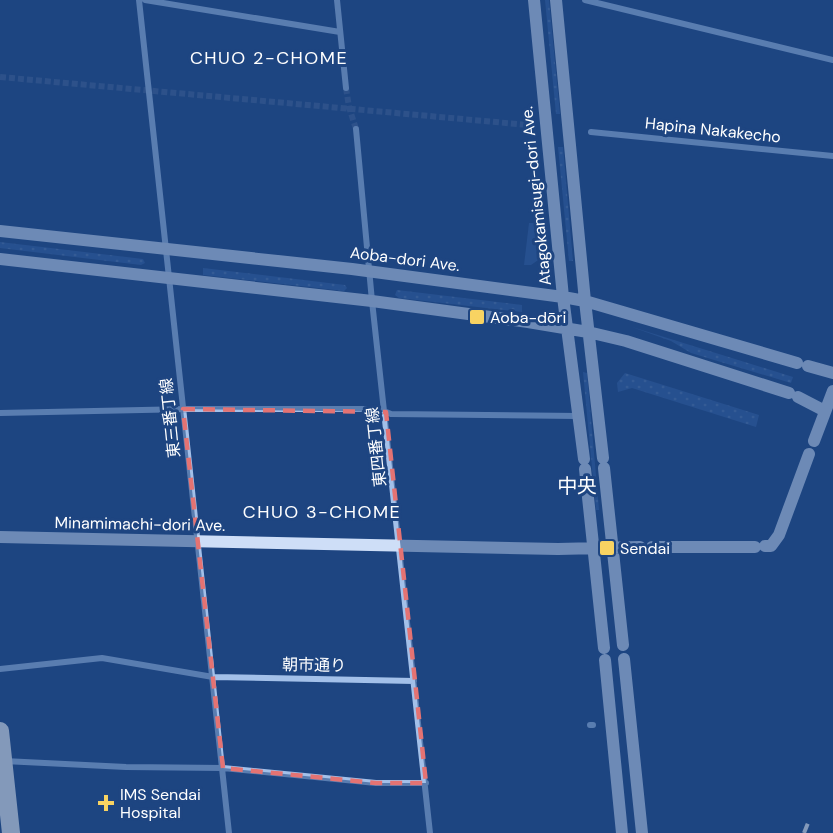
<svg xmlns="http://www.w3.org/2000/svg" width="833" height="833" font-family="'DM Sans','Noto Sans JP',sans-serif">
	<defs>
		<pattern id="grass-dots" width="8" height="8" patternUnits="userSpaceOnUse" patternTransform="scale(1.5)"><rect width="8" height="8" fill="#325ea0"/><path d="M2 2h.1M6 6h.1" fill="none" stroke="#5176ae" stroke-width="1.8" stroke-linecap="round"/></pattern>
	</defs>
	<rect width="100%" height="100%" fill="#1e4581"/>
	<!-- grass -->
	<path fill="url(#grass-dots)" d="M 545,0 L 549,0 L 560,114 L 556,114 Z
		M 558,147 L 563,147 L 573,261 L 569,261 Z
		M 0,242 L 143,259 L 145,263 L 141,265 L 0,248 Z
		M 203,268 L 345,285 L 347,288 L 344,291 L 203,275 Z
		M 397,290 L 522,305 L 522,312 L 399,298 L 395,295 Z
		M 632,327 L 793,377 L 791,383 L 691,353 L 671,341 Z
		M 583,372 L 587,373 L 599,510 L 596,510 Z
		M 625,373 L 759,415 L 756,427 L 632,388 L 618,392 L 617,383 Z"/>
	<!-- green -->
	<path fill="#325ea0" d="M 529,223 L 538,223 L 541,258 L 531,265 L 524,265 Z"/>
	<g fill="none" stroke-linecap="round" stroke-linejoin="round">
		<!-- street-tunnel -->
		<path stroke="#406194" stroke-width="6" stroke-dasharray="6 3" stroke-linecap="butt" d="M 0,77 L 528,125
			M 346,88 L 349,107 L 356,129"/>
		<!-- street -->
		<path stroke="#a3c0e9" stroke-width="6" d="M 139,0 L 229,833
			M 145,0 L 340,32
			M 337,0 L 346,88
			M 585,0 L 833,60
			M 356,129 L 372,301 L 430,833
			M 591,132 L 833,156
			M 0,413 L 189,409 L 379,409 L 391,414 L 578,416
			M 0,669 L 102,658 L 213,677 L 414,681
			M 590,725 L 593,725
			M 4,761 L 126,767 L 223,768 L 376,783 L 426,783"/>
		<!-- secondary -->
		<path stroke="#cedef7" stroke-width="12" d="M 534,0 L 563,297 L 584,459
			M 556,0 L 585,301 L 603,458
			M 0,231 L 352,269 L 563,297 L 585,301 L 797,363
			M 0,259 L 372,301 L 528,322 L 588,332 L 626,341 L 789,393
			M 808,366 L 833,373
			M 798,397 L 825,411
			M 814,441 L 833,391
			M 604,468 L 623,645
			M 585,469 L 604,648
			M 0,537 L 558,549 L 640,547
			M 765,546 L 771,546 L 779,535 L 809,454
			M 652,547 L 755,547
			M 624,659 L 642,833
			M 605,660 L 622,833"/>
		<!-- highway -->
		<path stroke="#fff" stroke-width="18" d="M 0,731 L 11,833"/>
		<!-- rail -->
		<path stroke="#fff" stroke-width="4" stroke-dasharray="10 4.5" stroke-linecap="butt" d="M 804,833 L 808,823"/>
	</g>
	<!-- marked area -->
	<path d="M0 0H833V833H0ZM 183,409 L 386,412 L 426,783 L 376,783 L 223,768 Z" fill="#1e4581" fill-opacity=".55" fill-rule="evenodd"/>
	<path fill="none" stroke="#e47373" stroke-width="4.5" stroke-dasharray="12 8" stroke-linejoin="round" d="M 183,409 L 386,412 L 426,783 L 376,783 L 223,768 Z"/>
	<!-- markers -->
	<g fill="#f8d362" stroke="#1e4581" stroke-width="2">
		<rect x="469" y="309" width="16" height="16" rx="3"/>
		<rect x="599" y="540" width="16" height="16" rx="3"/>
		<path d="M103 794h6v6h6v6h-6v6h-6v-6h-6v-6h6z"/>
	</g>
	<g text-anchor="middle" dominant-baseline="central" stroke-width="6" stroke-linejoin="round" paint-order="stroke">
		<!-- street labels -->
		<g font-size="16" fill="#fff" stroke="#1e4581">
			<text transform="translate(713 130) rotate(6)">Hapina Nakakecho</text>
			<text transform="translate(536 196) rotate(-96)">Atagokamisugi-dori Ave.</text>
			<text transform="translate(405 259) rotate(7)">Aoba-dori Ave.</text>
			<text transform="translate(170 418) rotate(-96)">東三番丁線</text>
			<text transform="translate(376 447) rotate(-96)">東四番丁線</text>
			<text transform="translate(140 524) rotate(1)">Minamimachi-dori Ave.</text>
			<text transform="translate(314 665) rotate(1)">朝市通り</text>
		</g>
		<!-- poi labels -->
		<g font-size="16" fill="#fff" stroke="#1e4581" text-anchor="start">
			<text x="490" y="317">Aoba-dōri</text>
			<text x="620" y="548">Sendai</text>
			<text x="120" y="794">IMS Sendai<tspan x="120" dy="18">Hospital</tspan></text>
		</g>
		<!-- neighbourhood labels -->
		<g font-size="18" letter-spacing="1.5" fill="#fff" stroke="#1e4581">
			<text x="269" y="58">CHUO 2-CHOME</text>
			<text x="322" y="512">CHUO 3-CHOME</text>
		</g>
		<!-- quarter labels -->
		<g font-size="20" fill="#fff" stroke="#1e4581">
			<text x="577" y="486">中央</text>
		</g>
	</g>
</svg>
